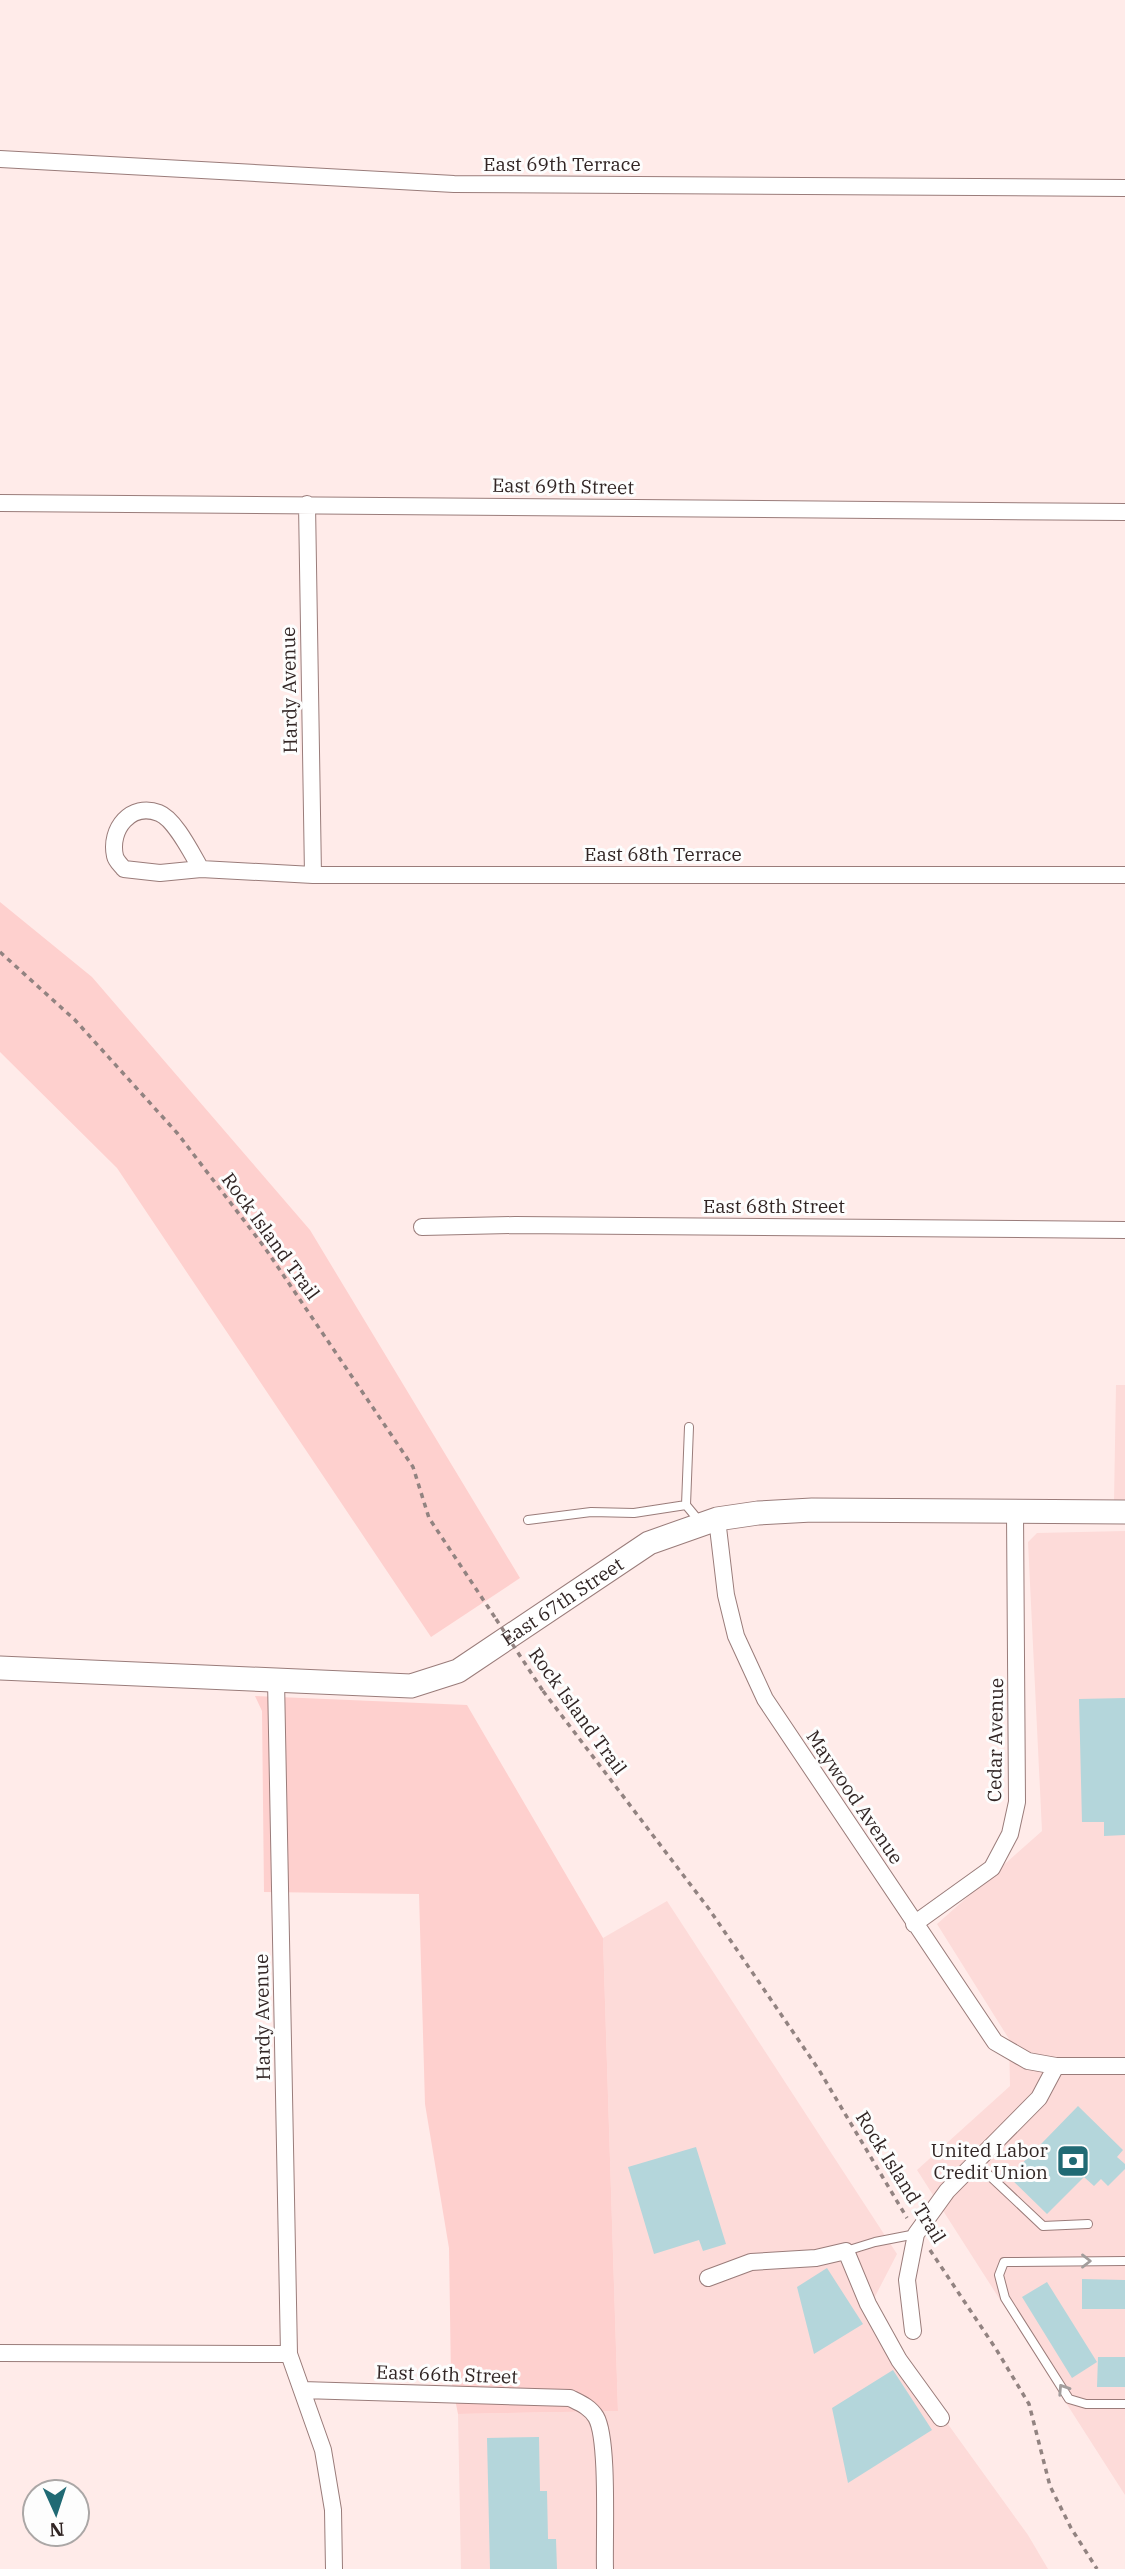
<svg xmlns="http://www.w3.org/2000/svg" width="1125" height="2569" font-family="'IBM Plex Serif',serif">
	<rect width="100%" height="100%" fill="#ffebe9"/>
	<!-- built -->
	<path fill="#fddbd9" d="M 1116,1385 L 1125,1385 L 1125,1502 L 1114,1502 Z
		M 1125,1531 L 1125,2495 L 917,2170 L 1010,2086 L 1009,2039 L 937,1924 L 1042,1831 L 1028,1542 L 1037,1533 Z
		M 667,1901 L 897,2254 L 867,2312 L 1028,2535 L 1048,2569 L 461,2569 L 458,2414 L 618,2411 L 603,1938 Z"/>
	<!-- green -->
	<path fill="#fed0ce" d="M 0,902 L 92,977 L 310,1230 L 520,1578 L 431,1637 L 117,1168 L 0,1052 Z
		M 255,1696 L 467,1705 L 603,1938 L 618,2411 L 458,2414 L 451,2379 L 449,2248 L 425,2104 L 419,1894 L 264,1892 L 262,1711 Z"/>
	<!-- building -->
	<path fill="#b4d6db" d="M 1125,1698 L 1125,1835 L 1104,1836 L 1104,1822 L 1082,1822 L 1079,1699 Z
		M 1078,2106 L 1123,2150 L 1117,2157 L 1125,2164 L 1125,2169 L 1108,2186 L 1101,2179 L 1094,2186 L 1084,2177 L 1047,2214 L 1009,2177 Z
		M 696,2147 L 726,2244 L 703,2251 L 699,2240 L 654,2254 L 628,2167 Z
		M 827,2268 L 863,2324 L 814,2354 L 797,2287 Z
		M 1082,2279 L 1125,2280 L 1125,2309 L 1082,2309 Z
		M 1047,2282 L 1097,2362 L 1072,2378 L 1022,2297 Z
		M 1098,2357 L 1125,2357 L 1125,2387 L 1097,2387 Z
		M 893,2370 L 932,2430 L 848,2483 L 832,2408 Z
		M 539,2437 L 540,2491 L 547,2491 L 548,2539 L 556,2539 L 557,2569 L 490,2569 L 487,2438 Z"/>
	<g fill="none" stroke-linecap="round" stroke-linejoin="round">
		<defs>
			<path id="lane" d="M 686,1505 L 689,1427
				M 528,1520 L 591,1512 L 634,1513 L 686,1505 L 700,1522
				M 975,2162 L 1043,2226 L 1088,2224
				M 846,2251 L 875,2242 L 916,2234
				M 1125,2261 L 1004,2262 L 999,2275 L 1005,2298 L 1069,2399 L 1086,2404 L 1125,2404"/>
			<path id="street" d="M 0,159 L 454,184 L 1125,188
				M 0,503 L 1125,512
				M 307,504 L 313,875
				M 201,869 C 192,854 175,819 159,813 C 131,802 109,829 115,856 C 116,861 121,865 124,869 L 160,873 L 201,869 L 313,875 L 1125,875
				M 422,1227 L 515,1225 L 1125,1230
				M 717,1519 L 726,1595 L 736,1636 L 765,1699 L 995,2042 L 1028,2061 L 1056,2066 L 1125,2066
				M 276,1680 L 289,2354 L 323,2450 L 333,2510 L 334,2569
				M 914,1924 L 992,1868 L 1010,1834 L 1017,1802 L 1015,1513
				M 708,2278 L 751,2262 L 816,2258 L 846,2251 L 868,2304 L 899,2360 L 941,2418
				M 913,2331 L 907,2280 L 916,2234 L 947,2191 L 1039,2098 L 1056,2066
				M 0,2353 L 289,2354
				M 302,2390 L 570,2398 C 580,2403 590,2407 596,2417 C 609,2439 604,2538 605,2569"/>
			<g id="secondary">
				<path id="s1" d="M 0,1668 L 411,1686 L 458,1671 L 649,1543 L 717,1519 L 758,1513 L 812,1510 L 1125,1512"/>
			</g>
		</defs>
		<!-- lane casing -->
		<use href="#lane" stroke="#9a7c7a" stroke-width="10"/>
		<!-- street casing -->
		<use href="#street" stroke="#9a7c7a" stroke-width="18"/>
		<!-- secondary casing -->
		<use href="#secondary" stroke="#9a7c7a" stroke-width="25"/>
		<!-- path -->
		<path stroke="#928381" stroke-width="3.5" stroke-dasharray="5 5" stroke-linecap="butt" d="M 0,952 L 75,1020 L 178,1134 L 265,1248 L 413,1467 L 429,1518 L 496,1619
			M 543,1691 L 709,1909 L 819,2070 L 907,2218
			M 930,2250 L 996,2349 L 1029,2404 L 1050,2486 L 1071,2528 L 1097,2569"/>
		<!-- lane -->
		<use href="#lane" stroke="#fff" stroke-width="8"/>
		<!-- street -->
		<use href="#street" stroke="#fff" stroke-width="16"/>
		<!-- secondary -->
		<use href="#secondary" stroke="#fff" stroke-width="23"/>
		<!-- path-bridge -->
		<path stroke="#928381" stroke-width="3.5" stroke-dasharray="5 5" stroke-linecap="butt" d="M 496,1619 L 543,1691"/>
	</g>
	<!-- one-way arrows -->
	<defs><path id="oneway-chevron" d="M-2-3.5L2.5 0L-2 3.5" fill="none" stroke-width="1.6" stroke-linecap="round" stroke-linejoin="round" transform="scale(1.75)"/></defs>
	<g stroke="#a29d9c">
		<use href="#oneway-chevron" transform="translate(1086 2261)"/>
		<use href="#oneway-chevron" transform="translate(1063 2389) rotate(-123)"/>
	</g>
	<!-- icons -->
	<defs>
		<symbol id="bank-square" viewBox="-11 -11 22 22"><rect x="-9" y="-9" width="18" height="18" rx="4" fill="#206a74" stroke="#fdfdfd"/><path d="M-6-4H6V4H-6ZM0-2.3a2.3 2.3 0 1 0 0 4.6a2.3 2.3 0 1 0 0-4.6Z" fill="#fff"/></symbol>
	</defs>
	<g fill-rule="evenodd">
		<use href="#bank-square" x="1054" y="2142" width="38" height="38"/>
	</g>
	<g text-anchor="middle" dominant-baseline="central" stroke-width="6" stroke-linejoin="round" paint-order="stroke">
		<!-- street labels -->
		<g font-size="19" fill="#312524" stroke="#fdfdfd">
			<text x="562" y="164">East 69th Terrace</text>
			<text transform="translate(563 486) rotate(1)">East 69th Street</text>
			<text transform="translate(289 690) rotate(-91)">Hardy Avenue</text>
			<text x="663" y="854">East 68th Terrace</text>
			<text x="774" y="1206">East 68th Street</text>
			<text transform="translate(271 1236) rotate(54)">Rock Island Trail</text>
			<text stroke="none"><textPath href="#s1" startOffset="586">East 67th Street</textPath></text>
			<text transform="translate(578 1711) rotate(54)">Rock Island Trail</text>
			<text transform="translate(995 1740) rotate(-89)">Cedar Avenue</text>
			<text transform="translate(855 1797) rotate(56)">Maywood Avenue</text>
			<text transform="translate(262 2017) rotate(-91)">Hardy Avenue</text>
			<text transform="translate(901 2177) rotate(58)">Rock Island Trail</text>
			<text transform="translate(447 2374) rotate(2)">East 66th Street</text>
		</g>
		<!-- poi labels -->
		<g font-size="19" fill="#312524" stroke="#fdfdfd" text-anchor="end">
			<text x="1048" y="2150">United Labor<tspan x="1048" dy="22">Credit Union</tspan></text>
		</g>
	</g>
	<!-- north arrow -->
	<g transform="translate(56 2513) rotate(177)"><circle r="33" fill="#fdfdfd" stroke="#aba7a6" stroke-width="2"/>
	<path d="M0-5L12 26L0 18L-12 26Z" fill="#206a74"/>
	<text y="-10" font-size="19" font-weight="bold" text-anchor="middle" fill="#312524">N</text>
	</g>
</svg>
